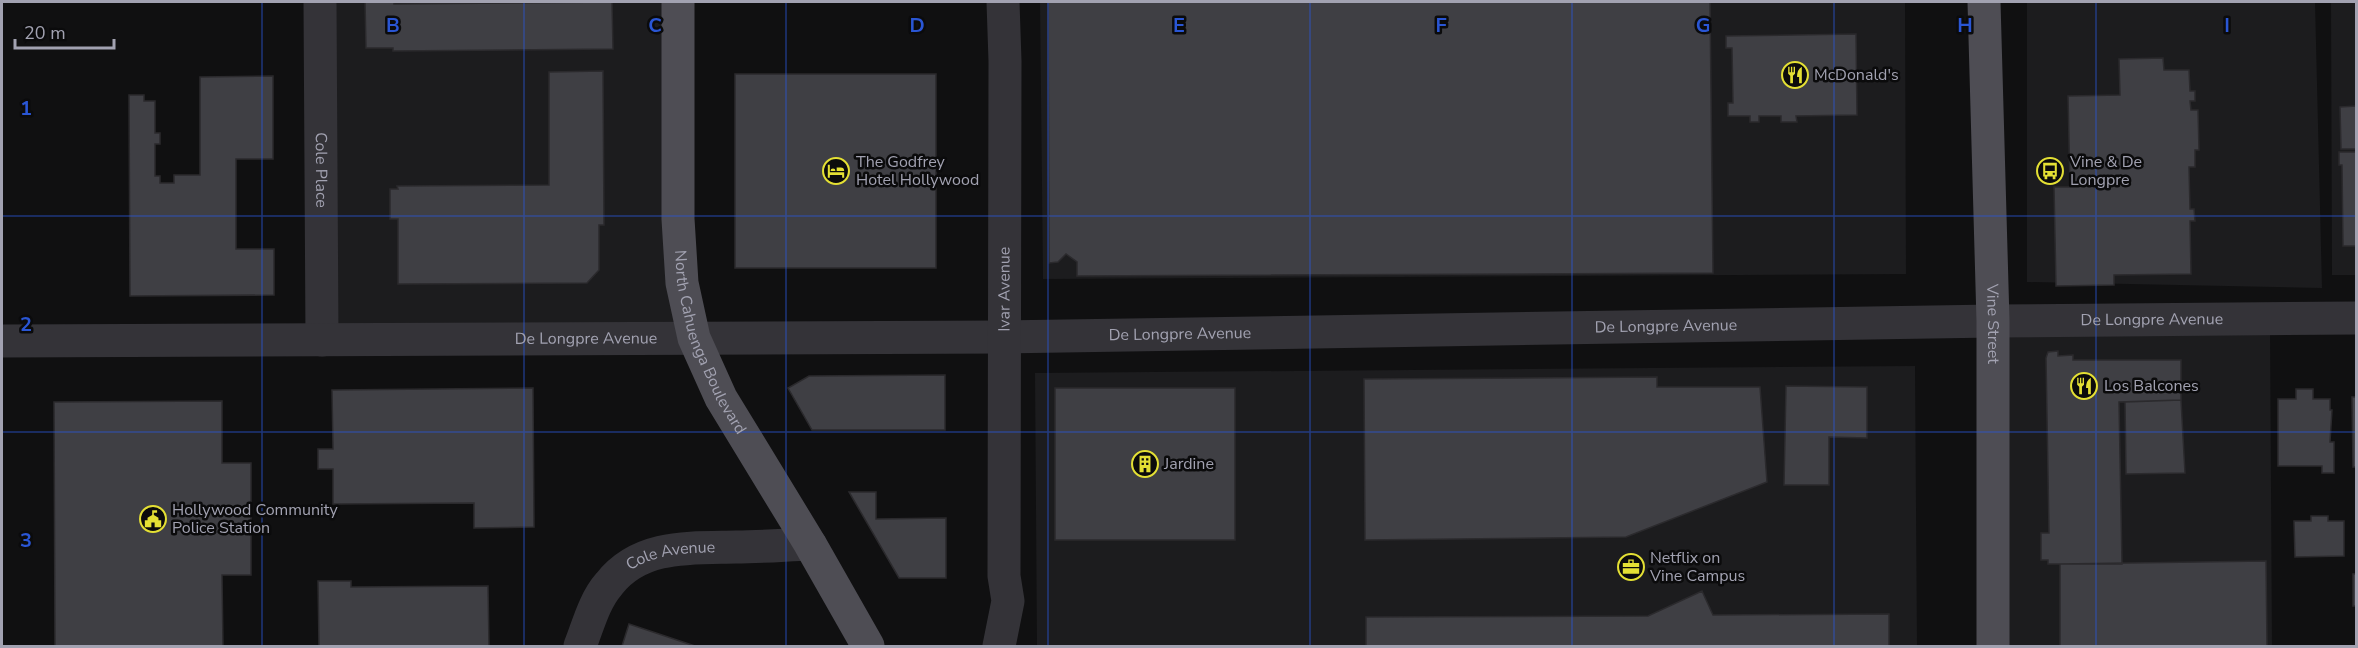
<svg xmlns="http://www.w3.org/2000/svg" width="2358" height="648" font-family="'Nunito Sans',sans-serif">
	<rect width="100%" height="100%" fill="#101011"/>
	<!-- built -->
	<path fill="#1c1c1e" d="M 326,2 L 672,2 L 686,331 L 329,336 Z
		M 1040,2 L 1905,2 L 1906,274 L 1043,279 Z
		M 2027,2 L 2315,2 L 2322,288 L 2027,282 Z
		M 2331,2 L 2356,2 L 2356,275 L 2332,275 Z
		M 2270,326 L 2272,646 L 2001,646 L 2002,327 Z
		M 1915,366 L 1917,646 L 1037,646 L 1035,373 Z"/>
	<!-- building -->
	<path fill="#3f3f44" stroke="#2b2a2d" stroke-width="1.5" d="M 365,2 L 394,2 L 394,4 L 612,2 L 613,49 L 393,51 L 393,48 L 366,48 Z
		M 1048,2 L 1710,2 L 1713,273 L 1077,276 L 1077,262 L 1066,254 L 1058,262 L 1049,263 Z
		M 1856,34 L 1857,115 L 1796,116 L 1797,122 L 1781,122 L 1781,116 L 1759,116 L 1759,122 L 1750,122 L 1750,116 L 1728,116 L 1728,103 L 1733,103 L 1732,48 L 1726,48 L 1726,36 Z
		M 2163,58 L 2164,70 L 2189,70 L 2190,91 L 2195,91 L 2195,101 L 2190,101 L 2191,110 L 2198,110 L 2199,150 L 2195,150 L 2195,167 L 2189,167 L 2190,209 L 2194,209 L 2195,221 L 2190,221 L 2191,274 L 2114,275 L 2114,285 L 2056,286 L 2054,187 L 2070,187 L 2068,96 L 2120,95 L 2119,59 Z
		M 603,71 L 604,225 L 599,225 L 599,270 L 587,283 L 398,284 L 398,219 L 390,219 L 390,189 L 398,189 L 397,186 L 549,185 L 549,72 Z
		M 735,74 L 936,74 L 936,268 L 735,268 Z
		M 273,76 L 273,159 L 236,159 L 236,249 L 274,249 L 274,295 L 130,296 L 129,95 L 144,95 L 144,101 L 155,101 L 155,133 L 160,133 L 160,144 L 155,144 L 155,176 L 160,176 L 160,183 L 174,183 L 174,175 L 200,175 L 200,77 Z
		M 2356,106 L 2356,149 L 2341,149 L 2340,107 Z
		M 2339,152 L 2356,152 L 2356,246 L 2343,246 L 2342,165 L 2339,165 Z
		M 2058,351 L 2058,356 L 2073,355 L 2073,360 L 2181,360 L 2181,400 L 2119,402 L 2122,564 L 2048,564 L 2048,560 L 2041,560 L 2041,533 L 2049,533 L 2046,358 L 2048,352 Z
		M 945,375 L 945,430 L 812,430 L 788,388 L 809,376 Z
		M 1657,377 L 1657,387 L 1760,387 L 1767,482 L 1626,537 L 1365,540 L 1364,379 Z
		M 1786,386 L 1867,387 L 1867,438 L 1829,437 L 1829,485 L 1784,485 Z
		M 533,388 L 534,527 L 474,528 L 474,503 L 333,504 L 333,469 L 318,469 L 318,449 L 333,449 L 332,390 Z
		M 1055,388 L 1235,388 L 1235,540 L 1055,540 Z
		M 2296,389 L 2313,389 L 2313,399 L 2330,399 L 2330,410 L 2332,410 L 2330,442 L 2334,442 L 2334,473 L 2322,473 L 2322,466 L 2278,466 L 2278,399 L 2296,399 Z
		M 2352,397 L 2356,397 L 2356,467 L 2353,467 Z
		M 2181,400 L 2185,473 L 2126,474 L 2125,402 Z
		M 222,401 L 222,463 L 251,463 L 251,575 L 222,575 L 223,646 L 55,646 L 54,402 Z
		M 849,492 L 876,492 L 876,519 L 946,518 L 946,578 L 899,578 Z
		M 2311,516 L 2328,516 L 2328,521 L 2344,521 L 2344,556 L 2295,557 L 2294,521 L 2311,521 Z
		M 2266,561 L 2267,646 L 2060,646 L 2060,564 Z
		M 2353,574 L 2356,574 L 2356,606 L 2353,606 Z
		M 318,581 L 351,581 L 351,587 L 488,586 L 489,646 L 319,646 Z
		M 1702,591 L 1713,615 L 1889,614 L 1889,646 L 1366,646 L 1366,617 L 1648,616 Z
		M 629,624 L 695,646 L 622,646 Z"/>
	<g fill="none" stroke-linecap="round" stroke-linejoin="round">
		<!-- minor -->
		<g stroke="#343338" stroke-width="33">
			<path id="s1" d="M 320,2 L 322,340"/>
			<path id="s2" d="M 2,341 L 1004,337 L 1993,321 L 2356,318"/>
			<path id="s3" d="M 580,646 C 588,626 594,601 609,584 C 640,544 691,548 736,547 C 761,547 785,545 810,544"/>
			<path id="s4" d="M 999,646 L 1008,601 L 1004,576 L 1005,61 L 1003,2"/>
		</g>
		<!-- major -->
		<g stroke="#4e4d54" stroke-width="33">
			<path id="s5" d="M 678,2 L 678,219 L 682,283 L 694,338 L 721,398 L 810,544 L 868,646"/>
			<path id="s6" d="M 1984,2 L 1993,321 L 1993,646"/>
		</g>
	</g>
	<!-- grid -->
	<path fill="none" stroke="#2a56d4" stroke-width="1.5" stroke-opacity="0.55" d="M 262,2 L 262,646M 524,2 L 524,646M 786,2 L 786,646M 1048,2 L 1048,646M 1310,2 L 1310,646M 1572,2 L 1572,646M 1834,2 L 1834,646M 2096,2 L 2096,646M 2,216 L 2356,216M 2,432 L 2356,432"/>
	<!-- icons -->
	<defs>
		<symbol id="restaurant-ring" viewBox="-11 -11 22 22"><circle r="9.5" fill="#0b0b0c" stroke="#e4e034" stroke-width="1.5"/><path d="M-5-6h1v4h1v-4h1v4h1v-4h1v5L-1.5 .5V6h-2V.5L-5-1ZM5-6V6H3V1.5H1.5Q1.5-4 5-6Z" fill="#e4e034"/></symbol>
		<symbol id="hotel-ring" viewBox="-11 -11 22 22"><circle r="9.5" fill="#0b0b0c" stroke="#e4e034" stroke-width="1.5"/><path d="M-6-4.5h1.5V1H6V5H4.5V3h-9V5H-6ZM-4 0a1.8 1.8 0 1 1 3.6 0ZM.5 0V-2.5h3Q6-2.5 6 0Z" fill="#e4e034"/></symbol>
		<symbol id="bus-ring" viewBox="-11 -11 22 22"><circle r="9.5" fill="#0b0b0c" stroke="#e4e034" stroke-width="1.5"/><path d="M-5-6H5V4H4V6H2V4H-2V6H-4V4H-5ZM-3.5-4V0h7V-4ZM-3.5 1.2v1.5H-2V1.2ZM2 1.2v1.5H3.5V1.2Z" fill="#e4e034"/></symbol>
		<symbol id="building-ring" viewBox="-11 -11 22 22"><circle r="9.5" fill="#0b0b0c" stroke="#e4e034" stroke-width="1.5"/><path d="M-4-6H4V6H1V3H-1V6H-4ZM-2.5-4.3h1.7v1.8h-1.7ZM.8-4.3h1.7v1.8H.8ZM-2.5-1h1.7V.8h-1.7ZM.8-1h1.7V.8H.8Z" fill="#e4e034"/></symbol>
		<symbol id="civic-ring" viewBox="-11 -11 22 22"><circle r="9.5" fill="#0b0b0c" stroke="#e4e034" stroke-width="1.5"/><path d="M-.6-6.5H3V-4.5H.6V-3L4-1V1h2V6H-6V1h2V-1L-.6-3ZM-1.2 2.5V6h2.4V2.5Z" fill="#e4e034"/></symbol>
		<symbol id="office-ring" viewBox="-11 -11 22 22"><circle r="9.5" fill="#0b0b0c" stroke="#e4e034" stroke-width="1.5"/><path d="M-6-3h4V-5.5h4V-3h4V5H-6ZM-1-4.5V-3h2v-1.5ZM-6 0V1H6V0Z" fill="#e4e034"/></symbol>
	</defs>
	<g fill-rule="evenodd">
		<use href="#restaurant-ring" x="1780" y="60" width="30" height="30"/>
		<use href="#hotel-ring" x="821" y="156" width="30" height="30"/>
		<use href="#bus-ring" x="2035" y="156" width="30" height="30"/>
		<use href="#restaurant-ring" x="2069" y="371" width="30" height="30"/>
		<use href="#building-ring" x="1130" y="449" width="30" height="30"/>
		<use href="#civic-ring" x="138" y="504" width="30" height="30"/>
		<use href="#office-ring" x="1616" y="552" width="30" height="30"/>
	</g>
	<g text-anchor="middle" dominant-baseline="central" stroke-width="5" stroke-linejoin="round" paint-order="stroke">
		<!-- poi labels -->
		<g font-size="16" fill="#a2a2b1" stroke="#0b0b0c" text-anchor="start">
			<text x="1814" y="75">McDonald's</text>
			<text x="856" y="162">The Godfrey<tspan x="856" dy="18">Hotel Hollywood</tspan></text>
			<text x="2070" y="162">Vine &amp; De<tspan x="2070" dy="18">Longpre</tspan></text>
			<text x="2104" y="386">Los Balcones</text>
			<text x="1164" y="464">Jardine</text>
			<text x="172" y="510">Hollywood Community<tspan x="172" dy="18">Police Station</tspan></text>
			<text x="1650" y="558">Netflix on<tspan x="1650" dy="18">Vine Campus</tspan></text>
		</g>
		<!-- street labels -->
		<g font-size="16" fill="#a2a2b1" stroke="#0b0b0c">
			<text stroke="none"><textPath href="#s1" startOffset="168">Cole Place</textPath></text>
			<text stroke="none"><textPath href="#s4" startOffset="358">Ivar Avenue</textPath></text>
			<text stroke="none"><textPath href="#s2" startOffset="2150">De Longpre Avenue</textPath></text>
			<text stroke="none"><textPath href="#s6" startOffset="322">Vine Street</textPath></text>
			<text stroke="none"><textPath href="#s2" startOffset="1664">De Longpre Avenue</textPath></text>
			<text stroke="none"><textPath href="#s2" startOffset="1178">De Longpre Avenue</textPath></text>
			<text stroke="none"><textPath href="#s2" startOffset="584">De Longpre Avenue</textPath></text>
			<text stroke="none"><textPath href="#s5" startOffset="346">North Cahuenga Boulevard</textPath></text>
			<text stroke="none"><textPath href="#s3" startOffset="140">Cole Avenue</textPath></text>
		</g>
	</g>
	<g font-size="20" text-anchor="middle" font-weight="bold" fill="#2a56d4" stroke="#0b0b0c" stroke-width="5" stroke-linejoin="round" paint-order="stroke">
		<text x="393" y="32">B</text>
		<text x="655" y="32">C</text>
		<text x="917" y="32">D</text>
		<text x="1179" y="32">E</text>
		<text x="1441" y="32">F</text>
		<text x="1703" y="32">G</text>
		<text x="1965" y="32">H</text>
		<text x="2227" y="32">I</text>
		<text x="26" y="115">1</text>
		<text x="26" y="331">2</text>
		<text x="26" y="547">3</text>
	</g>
	<!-- border -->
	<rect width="2358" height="648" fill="none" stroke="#a2a2b1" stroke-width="6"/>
	<!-- scale -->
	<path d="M15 39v9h99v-9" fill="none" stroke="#a2a2b1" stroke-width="3"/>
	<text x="24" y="39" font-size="18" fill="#a2a2b1" stroke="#0b0b0c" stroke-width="4.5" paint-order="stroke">20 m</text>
</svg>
